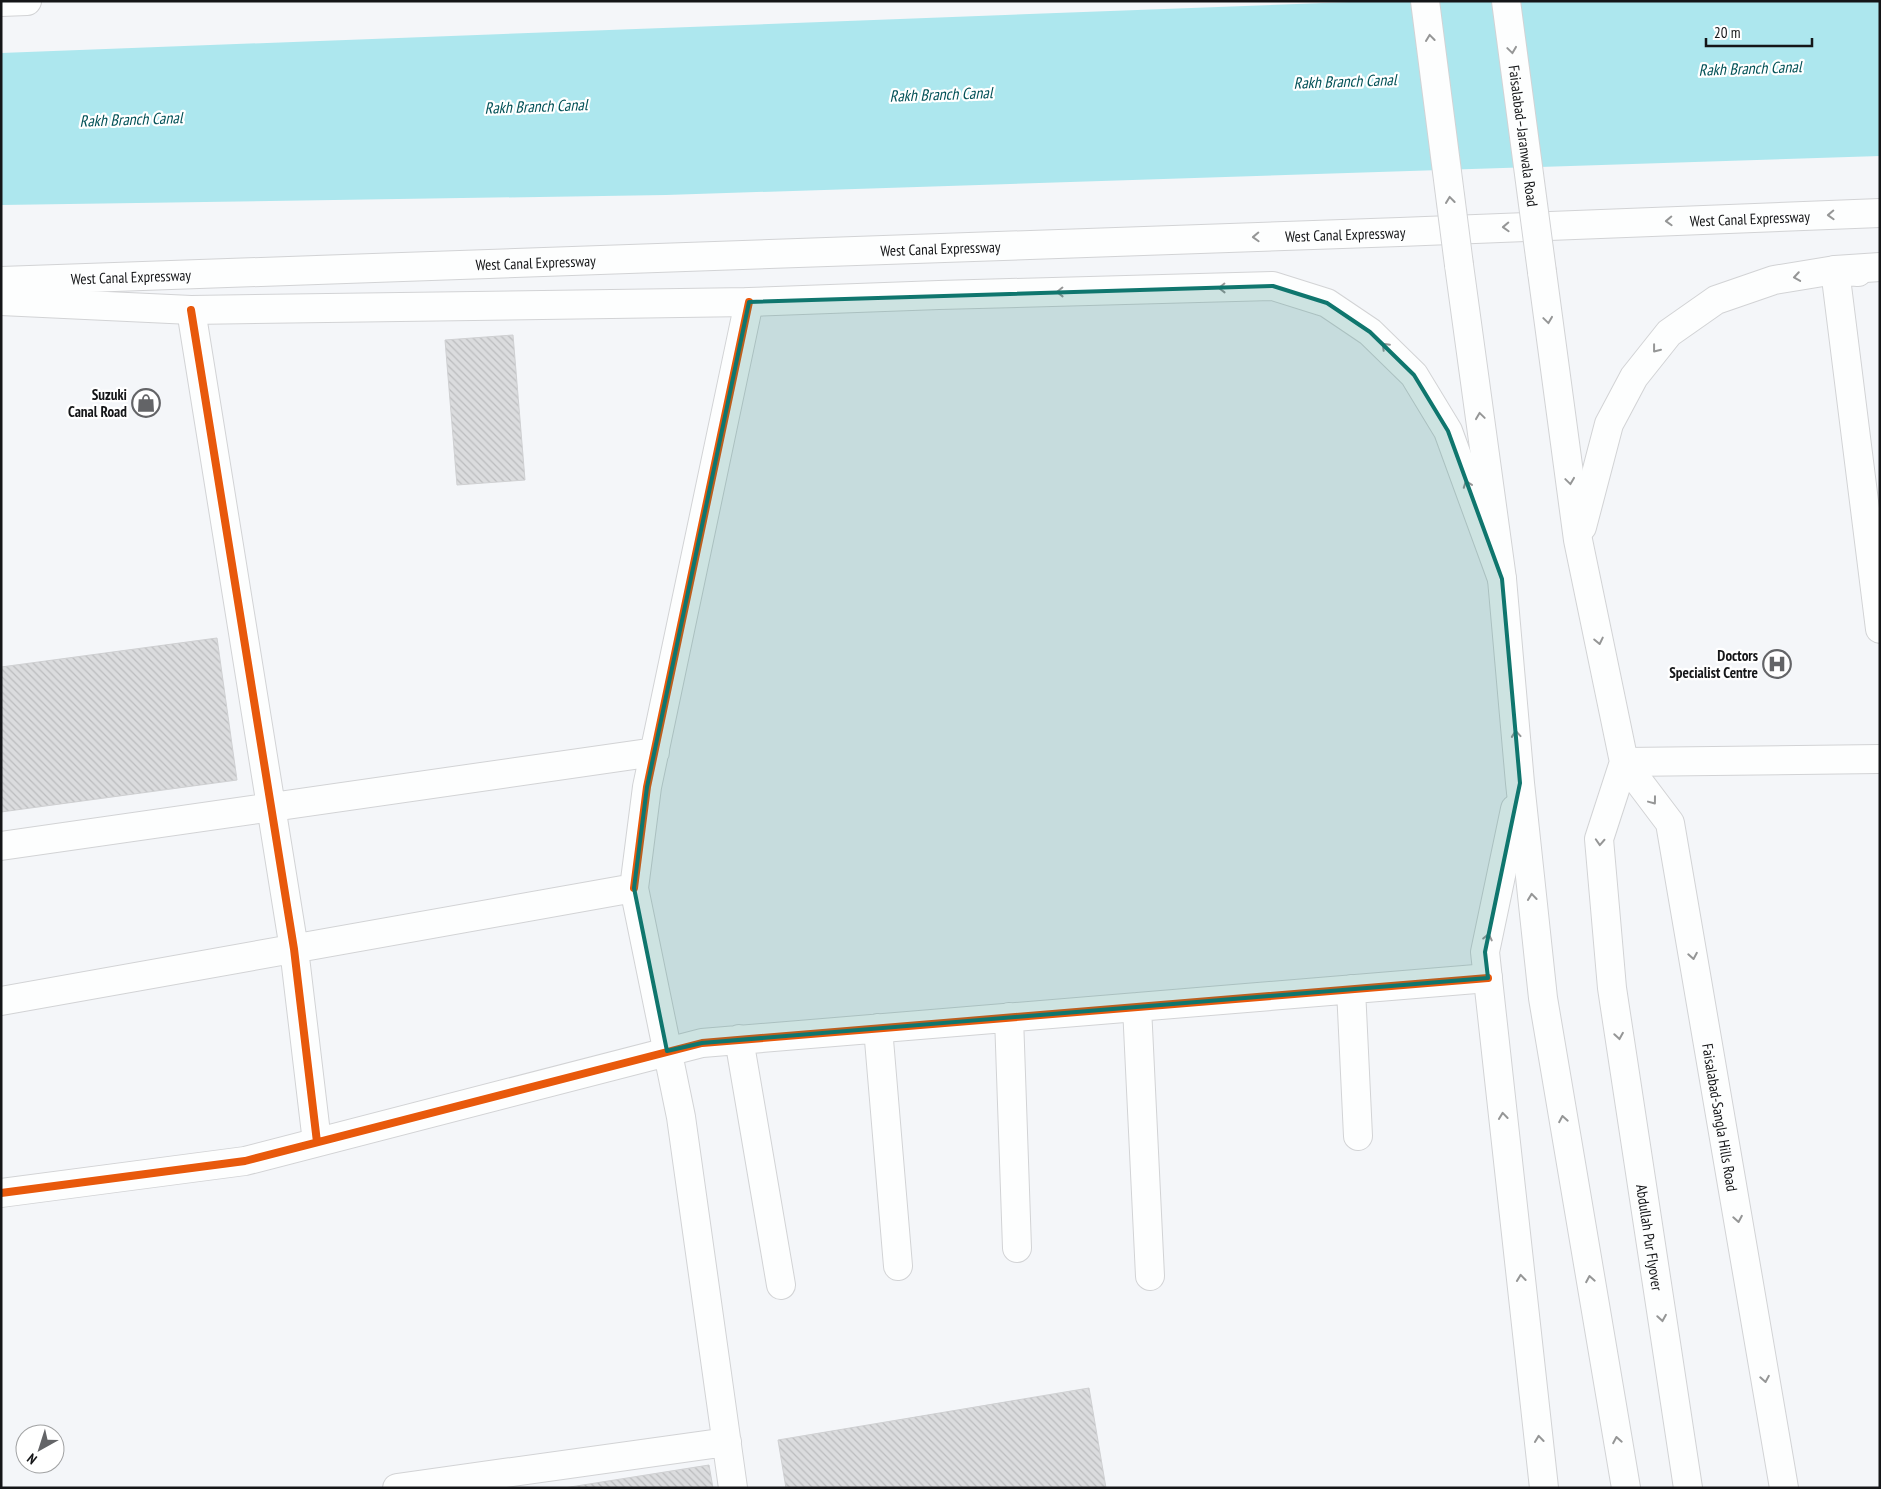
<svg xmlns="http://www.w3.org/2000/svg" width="1881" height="1489" font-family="'PT Sans Narrow',sans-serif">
	<defs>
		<pattern id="building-back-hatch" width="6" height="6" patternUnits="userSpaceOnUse" patternTransform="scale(1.25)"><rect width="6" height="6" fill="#dbdcde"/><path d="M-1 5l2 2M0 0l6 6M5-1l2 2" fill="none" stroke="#bbbcbe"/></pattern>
	</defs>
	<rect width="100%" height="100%" fill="#f4f6f9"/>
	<!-- water -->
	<path fill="#ade7ee" d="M 1376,1 L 1880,1 L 1880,156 L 666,195 L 1,205 L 1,53 Z"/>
	<!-- building -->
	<path fill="url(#building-back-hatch)" stroke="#cfd0d2" d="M 513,335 L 525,480 L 457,485 L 445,340 Z
		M 217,638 L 237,780 L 1,812 L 1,667 Z
		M 1089,1388 L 1106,1488 L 786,1488 L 778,1440 Z
		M 709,1465 L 713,1488 L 564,1488 Z"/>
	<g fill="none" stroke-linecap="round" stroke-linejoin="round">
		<defs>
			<path id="minor" d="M 1858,272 L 1835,270 L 1880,629
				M 191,310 L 294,949 L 317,1142
				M 1624,762 L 1880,759
				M 1,846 L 655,752
				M 634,888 L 647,787 L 749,302
				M 1351,989 L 1358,1136
				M 1,1001 L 634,888 L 681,1117 L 733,1488
				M 1137,1007 L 1150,1276
				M 1009,1017 L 1017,1248
				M 878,1028 L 898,1266
				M 739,1039 L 781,1285
				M 1,1193 L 245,1161 L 702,1043 L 1488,978
				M 397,1488 L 727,1442"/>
			<g id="major">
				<path d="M 1,2 L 27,1"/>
				<path d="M 1459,265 L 1502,579 L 1520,783 L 1543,998 L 1626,1488"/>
				<path id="s1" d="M 1542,272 L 1578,540 L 1624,762 L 1599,839 L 1612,988 L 1688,1488"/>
				<path id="s2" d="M 1,281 L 1400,232 L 1880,213"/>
				<path d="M 1,301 L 191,310 L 749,302 L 939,295 L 1273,286 L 1327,303 L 1370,332 L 1414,375 L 1448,431 L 1502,579"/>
				<path d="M 1582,527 L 1609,424 L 1634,377 L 1669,333 L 1716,300 L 1774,280 L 1835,270 L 1880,267"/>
				<path id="s3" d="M 1624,762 L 1670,823 L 1784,1488"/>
				<path d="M 1515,809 L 1485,952 L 1544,1488"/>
			</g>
		</defs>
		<!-- minor casing -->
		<use href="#minor" stroke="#d2d3d5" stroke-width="30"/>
		<!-- major casing -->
		<use href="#major" stroke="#d2d3d5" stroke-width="30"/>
		<!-- minor -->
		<use href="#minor" stroke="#fdfefe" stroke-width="28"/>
		<!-- major -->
		<use href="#major" stroke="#fdfefe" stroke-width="28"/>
		<defs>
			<g id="major-bridge">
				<path d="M 1425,1 L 1459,265"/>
				<path id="s4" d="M 1506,1 L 1542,272"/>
			</g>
		</defs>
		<!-- major-bridge casing -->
		<use href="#major-bridge" stroke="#d2d3d5" stroke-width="30" stroke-linecap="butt"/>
		<!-- major-bridge -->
		<use href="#major-bridge" stroke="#fdfefe" stroke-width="28"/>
		<defs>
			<path id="cycleway" d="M 191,310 L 294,949 L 317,1142
				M 634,888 L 647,787 L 749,302
				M 1,1193 L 245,1161 L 702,1043 L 1488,978"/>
		</defs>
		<!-- cycleway casing -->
		<use href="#cycleway" stroke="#fff" stroke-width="11"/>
		<!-- cycleway -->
		<use href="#cycleway" stroke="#e8590c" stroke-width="8"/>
	</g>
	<!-- one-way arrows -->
	<defs><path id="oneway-chevron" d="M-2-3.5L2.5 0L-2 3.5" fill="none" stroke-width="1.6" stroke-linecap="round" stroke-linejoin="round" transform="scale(1.25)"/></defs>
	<g stroke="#959696">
		<use href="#oneway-chevron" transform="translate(1430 38) rotate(-97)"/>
		<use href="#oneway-chevron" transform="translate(1512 50) rotate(82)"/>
		<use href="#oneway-chevron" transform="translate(1450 200) rotate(-97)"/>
		<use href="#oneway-chevron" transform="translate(1831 215) rotate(178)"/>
		<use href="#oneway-chevron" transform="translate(1669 221) rotate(178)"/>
		<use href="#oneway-chevron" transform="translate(1506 227) rotate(178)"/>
		<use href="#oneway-chevron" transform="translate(1256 237) rotate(178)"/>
		<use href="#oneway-chevron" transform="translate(1797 277) rotate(171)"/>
		<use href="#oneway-chevron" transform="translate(1222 288) rotate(179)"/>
		<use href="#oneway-chevron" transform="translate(1060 292) rotate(179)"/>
		<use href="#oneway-chevron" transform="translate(1548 320) rotate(82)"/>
		<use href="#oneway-chevron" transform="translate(1385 346) rotate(-135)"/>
		<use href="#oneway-chevron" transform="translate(1656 349) rotate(128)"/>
		<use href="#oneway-chevron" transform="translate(1480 416) rotate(-98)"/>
		<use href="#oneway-chevron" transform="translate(1570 481) rotate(82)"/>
		<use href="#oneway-chevron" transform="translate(1467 484) rotate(-110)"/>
		<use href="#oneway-chevron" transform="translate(1599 641) rotate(78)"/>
		<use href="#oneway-chevron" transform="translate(1516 734) rotate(-95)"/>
		<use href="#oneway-chevron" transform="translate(1653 801) rotate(53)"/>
		<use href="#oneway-chevron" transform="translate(1600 842) rotate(93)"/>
		<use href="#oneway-chevron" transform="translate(1532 897) rotate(-96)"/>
		<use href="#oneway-chevron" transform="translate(1488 937) rotate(-78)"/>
		<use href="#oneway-chevron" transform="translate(1693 956) rotate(80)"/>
		<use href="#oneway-chevron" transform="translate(1619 1036) rotate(81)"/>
		<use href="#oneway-chevron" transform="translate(1503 1116) rotate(-96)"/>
		<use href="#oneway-chevron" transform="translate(1563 1119) rotate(-100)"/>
		<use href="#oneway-chevron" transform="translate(1738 1219) rotate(80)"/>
		<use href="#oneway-chevron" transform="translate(1521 1278) rotate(-96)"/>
		<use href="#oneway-chevron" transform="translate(1590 1279) rotate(-100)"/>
		<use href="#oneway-chevron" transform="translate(1662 1318) rotate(81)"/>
		<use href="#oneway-chevron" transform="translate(1765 1379) rotate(80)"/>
		<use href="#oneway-chevron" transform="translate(1539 1439) rotate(-96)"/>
		<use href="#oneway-chevron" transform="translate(1617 1440) rotate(-100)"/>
	</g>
	<!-- marked area -->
	<path fill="#0f766e" fill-opacity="0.2" stroke="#0f766e" stroke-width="4" stroke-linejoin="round" d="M 1273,286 L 1327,303 L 1370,332 L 1414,375 L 1448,431 L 1502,579 L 1520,783 L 1485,952 L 1488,978 L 702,1043 L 667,1051 L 634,888 L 647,787 L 749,302 Z"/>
	<!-- icons -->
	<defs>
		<symbol id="shop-ring" viewBox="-11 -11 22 22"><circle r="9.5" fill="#fff" stroke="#636467" stroke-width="1.5"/><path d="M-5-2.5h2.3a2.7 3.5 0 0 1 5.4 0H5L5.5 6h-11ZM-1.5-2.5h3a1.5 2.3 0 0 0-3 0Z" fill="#636467"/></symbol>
		<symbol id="hospital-ring" viewBox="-11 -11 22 22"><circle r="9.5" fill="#fff" stroke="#636467" stroke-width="1.5"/><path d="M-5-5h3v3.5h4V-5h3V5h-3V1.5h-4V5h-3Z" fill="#636467"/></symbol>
	</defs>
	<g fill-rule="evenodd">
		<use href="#shop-ring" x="130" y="387" width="32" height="32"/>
		<use href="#hospital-ring" x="1761" y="648" width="32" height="32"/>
	</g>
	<g text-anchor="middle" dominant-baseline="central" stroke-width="4.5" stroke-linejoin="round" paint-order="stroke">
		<!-- street labels -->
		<g font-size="15" fill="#151618" stroke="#fff">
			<text stroke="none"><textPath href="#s4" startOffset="136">Faisalabad–Jaranwala Road</textPath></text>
			<text stroke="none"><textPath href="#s2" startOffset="1750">West Canal Expressway</textPath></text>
			<text stroke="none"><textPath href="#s2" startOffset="1345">West Canal Expressway</textPath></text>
			<text stroke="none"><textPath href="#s2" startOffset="940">West Canal Expressway</textPath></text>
			<text stroke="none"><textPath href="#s2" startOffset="535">West Canal Expressway</textPath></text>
			<text stroke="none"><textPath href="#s2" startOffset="130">West Canal Expressway</textPath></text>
			<text stroke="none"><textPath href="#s3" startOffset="375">Faisalabad-Sangla Hills Road</textPath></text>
			<text stroke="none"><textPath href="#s1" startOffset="980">Abdullah Pur Flyover</textPath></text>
		</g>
		<!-- poi labels -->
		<g font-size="15" font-weight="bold" fill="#151618" stroke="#fff" text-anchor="end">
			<text x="127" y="394">Suzuki<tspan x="127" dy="17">Canal Road</tspan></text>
			<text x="1758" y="655">Doctors<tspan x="1758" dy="17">Specialist Centre</tspan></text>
		</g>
		<!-- water labels -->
		<g font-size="16" font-style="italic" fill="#025157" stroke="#fff">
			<text transform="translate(1750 68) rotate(-2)">Rakh Branch Canal</text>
			<text transform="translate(1345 81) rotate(-2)">Rakh Branch Canal</text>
			<text transform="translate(941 94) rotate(-2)">Rakh Branch Canal</text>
			<text transform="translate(536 106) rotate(-2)">Rakh Branch Canal</text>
			<text transform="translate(131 119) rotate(-2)">Rakh Branch Canal</text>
		</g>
	</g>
	<!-- border -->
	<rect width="1881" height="1489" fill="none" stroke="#151618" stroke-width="5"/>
	<!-- north arrow -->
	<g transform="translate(40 1449) rotate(219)"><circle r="24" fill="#ffffff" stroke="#a1a2a3"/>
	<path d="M0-4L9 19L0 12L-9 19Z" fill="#636467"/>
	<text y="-8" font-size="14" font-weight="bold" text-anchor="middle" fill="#151618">N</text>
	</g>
	<!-- scale -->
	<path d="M1706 38v8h106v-8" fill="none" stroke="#151618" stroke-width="2.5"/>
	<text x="1714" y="38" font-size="15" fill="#151618" stroke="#ffffff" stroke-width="4" paint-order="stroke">20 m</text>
</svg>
